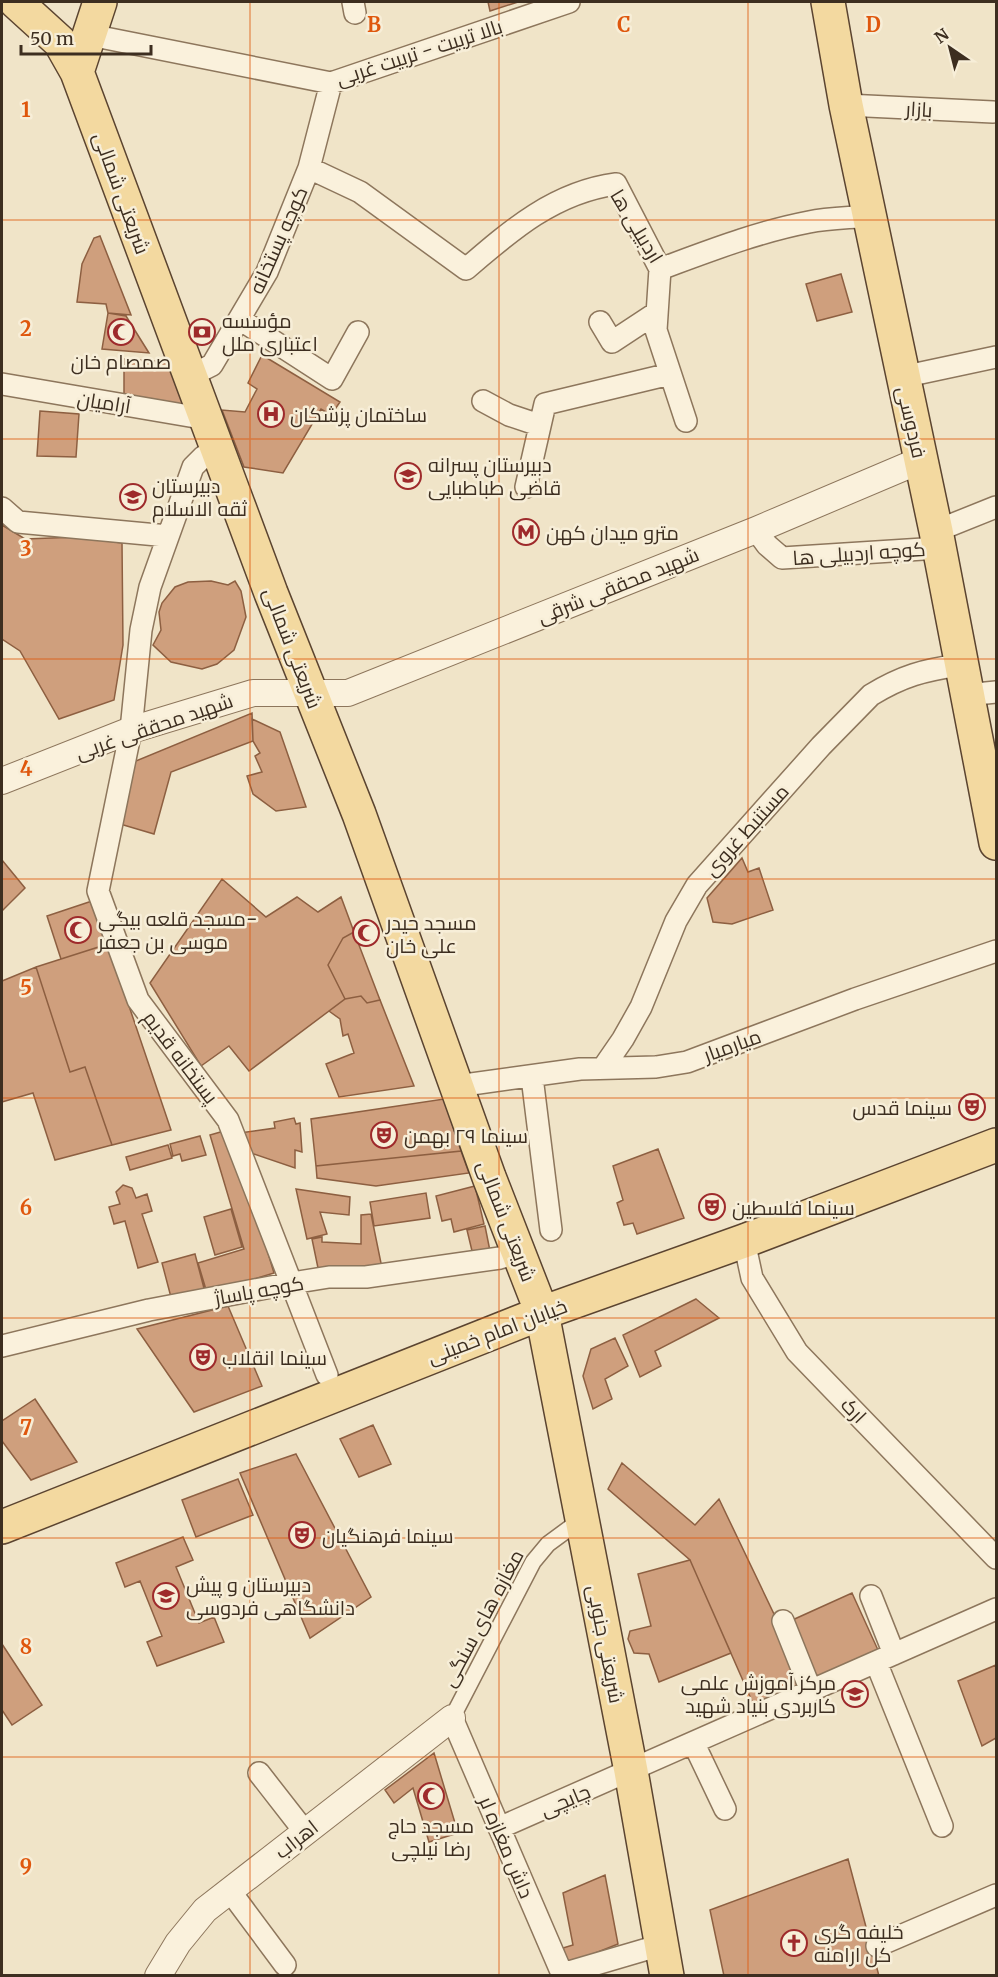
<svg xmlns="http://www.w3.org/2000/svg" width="998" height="1977" font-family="Merriweather,Cairo,serif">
	<rect width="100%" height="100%" fill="#f0e4c8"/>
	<!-- building -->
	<path fill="#cf9f7d" stroke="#8d5f41" stroke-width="1.5" d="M 488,2 L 518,2 L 490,11 Z
		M 100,236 L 131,315 L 108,313 L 106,304 L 77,302 L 82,264 L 94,238 Z
		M 841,274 L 852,312 L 817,321 L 806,284 Z
		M 108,313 L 126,316 L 149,353 L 102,349 Z
		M 262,355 L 340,402 L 331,415 L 321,409 L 283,473 L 244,467 L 222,410 L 245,412 L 257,389 L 248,383 Z
		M 124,359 L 169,362 L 190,411 L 124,402 Z
		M 40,411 L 79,414 L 76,457 L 37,456 Z
		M 2,525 L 25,539 L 78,537 L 122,543 L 123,645 L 114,700 L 59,719 L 20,651 L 2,639 Z
		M 211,581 L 228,585 L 235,581 L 241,591 L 246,617 L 234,650 L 217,664 L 202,669 L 171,662 L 153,645 L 161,630 L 159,612 L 162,603 L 175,587 L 188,582 Z
		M 252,713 L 253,741 L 171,772 L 154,834 L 120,824 L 131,763 Z
		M 252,719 L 280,732 L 306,807 L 276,811 L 253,794 L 247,776 L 262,772 L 255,756 L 260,753 L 253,741 Z
		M 742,858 L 748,872 L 759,868 L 773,910 L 732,924 L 713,922 L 707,898 Z
		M 2,860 L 25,888 L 2,911 Z
		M 222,879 L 266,917 L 297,897 L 318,912 L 341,897 L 354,932 L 343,938 L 328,965 L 345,999 L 249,1071 L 229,1046 L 201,1066 L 150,983 Z
		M 95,900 L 108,944 L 61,959 L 47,916 Z
		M 354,932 L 380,1000 L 367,1003 L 361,996 L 345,999 L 328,965 L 343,938 Z
		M 108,944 L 171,1130 L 112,1145 L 85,1067 L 70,1072 L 36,967 Z
		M 36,967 L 70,1072 L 85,1067 L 112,1145 L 55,1160 L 33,1093 L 2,1102 L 2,981 Z
		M 361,996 L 367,1003 L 380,1000 L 414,1086 L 339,1097 L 326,1064 L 354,1053 L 348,1034 L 343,1036 L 340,1019 L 329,1011 L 345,999 Z
		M 444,1099 L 461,1151 L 316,1166 L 311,1119 Z
		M 294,1118 L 296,1124 L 300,1123 L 302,1152 L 295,1150 L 295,1168 L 248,1152 L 239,1133 L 275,1128 L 274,1122 Z
		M 231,1129 L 274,1273 L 207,1293 L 198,1263 L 244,1249 L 210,1135 Z
		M 200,1136 L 206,1155 L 182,1161 L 180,1154 L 173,1156 L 170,1144 Z
		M 168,1145 L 172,1158 L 130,1170 L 126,1157 Z
		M 658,1149 L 684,1218 L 637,1234 L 633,1223 L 624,1225 L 617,1203 L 623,1200 L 613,1166 Z
		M 461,1151 L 469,1173 L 376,1186 L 317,1178 L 316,1166 Z
		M 123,1185 L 132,1188 L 136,1198 L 147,1194 L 152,1211 L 142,1214 L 158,1262 L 138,1268 L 125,1221 L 114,1224 L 109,1207 L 120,1204 L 116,1192 Z
		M 475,1186 L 484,1224 L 454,1232 L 451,1219 L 442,1221 L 436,1196 Z
		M 296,1189 L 350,1197 L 349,1215 L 320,1212 L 327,1234 L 307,1239 Z
		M 426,1193 L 430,1218 L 374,1226 L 370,1202 Z
		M 231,1209 L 242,1247 L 215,1255 L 204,1217 Z
		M 371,1214 L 382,1268 L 318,1268 L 312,1239 L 322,1237 L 322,1242 L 361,1244 L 361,1215 Z
		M 485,1226 L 490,1251 L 473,1255 L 467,1230 Z
		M 195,1254 L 205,1292 L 172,1301 L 162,1263 Z
		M 696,1299 L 719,1318 L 655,1351 L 661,1366 L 640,1377 L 623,1335 Z
		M 228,1306 L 262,1386 L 194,1412 L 137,1329 Z
		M 615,1338 L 628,1366 L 605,1379 L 612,1399 L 593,1409 L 583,1376 L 591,1349 Z
		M 35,1399 L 77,1462 L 31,1480 L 2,1441 L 2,1421 Z
		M 373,1425 L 391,1464 L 359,1477 L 340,1439 Z
		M 296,1454 L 371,1597 L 310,1638 L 240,1473 Z
		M 622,1463 L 695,1525 L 719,1499 L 785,1637 L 803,1684 L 755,1708 L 690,1560 L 608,1489 Z
		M 238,1479 L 253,1515 L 196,1537 L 182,1500 Z
		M 183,1537 L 193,1560 L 176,1567 L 199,1623 L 214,1617 L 224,1642 L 157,1666 L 147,1642 L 162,1636 L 140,1581 L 125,1587 L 116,1563 Z
		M 690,1560 L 731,1653 L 659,1682 L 649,1654 L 634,1653 L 628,1639 L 630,1631 L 651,1626 L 638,1574 Z
		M 852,1593 L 878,1650 L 813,1679 L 788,1622 Z
		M 2,1644 L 42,1705 L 12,1725 L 2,1710 Z
		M 996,1665 L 996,1738 L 982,1746 L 958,1681 Z
		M 434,1753 L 458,1833 L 429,1842 L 413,1788 L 394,1803 L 385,1790 Z
		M 848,1859 L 879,1976 L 724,1976 L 710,1910 Z
		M 605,1875 L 618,1944 L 568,1964 L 563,1948 L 573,1945 L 563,1893 Z"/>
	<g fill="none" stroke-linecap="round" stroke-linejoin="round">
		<defs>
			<path id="pedestrian" d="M 452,1718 L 533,1562 L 548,1544 L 582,1519"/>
			<path id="minor" d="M 353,2 L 355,13
				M 90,35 L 331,83 L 569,2
				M 846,105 L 993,112
				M 309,168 L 360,192 L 466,269 C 511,230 555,192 616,184 L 660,269 L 656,330 L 686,421
				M 660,269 C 709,251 757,232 809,222 C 828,218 849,218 869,216
				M 241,320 L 332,379 L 358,332
				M 600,322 L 612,342 L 656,313
				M 190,376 L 212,365 L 267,272 L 309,168 L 331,83
				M 902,377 L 996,357
				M 2,384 L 207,419
				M 483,401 L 509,415 L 539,425
				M 218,447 L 203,457 L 193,467 L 150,587 L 141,630 L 131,730 L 98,891 L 138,1000 L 228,1120 L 327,1375
				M 526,487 L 545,404 L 670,374
				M 2,508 L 18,522 L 168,536
				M 756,530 L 767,545 L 782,558 L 939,548
				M 936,531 L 996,507
				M 966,695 L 996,692
				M 603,1068 L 623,1039 L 641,1007 L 676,921 L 697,885 L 821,746 L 871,695 C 902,676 924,670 960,665
				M 532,1077 L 551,1230
				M 457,1086 L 580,1069 L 656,1067 L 687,1062 L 855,999 L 996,951
				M 744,1241 L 752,1278 L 797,1352 L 996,1558
				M 2,1346 L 149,1310 L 292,1283 L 329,1277 L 366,1277 L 500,1258 L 518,1253
				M 871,1596 L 894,1654
				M 783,1621 L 811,1691
				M 876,1662 L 942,1826
				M 452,1718 L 563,1976
				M 694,1744 L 725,1809
				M 259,1773 L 305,1832
				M 499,1828 L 996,1609
				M 230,1891 L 285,1965
				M 877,1946 L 996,1895
				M 562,1974 L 661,1945"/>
			<path id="tertiary" d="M 2,781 L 131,730 L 253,693 L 348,693 L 756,530 L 921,460
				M 158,1976 L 178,1943 L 205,1910 L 452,1718"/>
			<path id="primary" d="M 16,2 L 60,42 L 77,72 L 271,593 L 359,814 L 489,1177 L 542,1313 L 631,1771 L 667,1976
				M 828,2 L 846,105 L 936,531 L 996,843
				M 77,72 L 100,2
				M 2,1527 L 542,1313 L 744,1241 L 996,1145"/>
		</defs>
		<!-- pedestrian casing -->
		<use href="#pedestrian" stroke="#8d765c" stroke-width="18"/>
		<!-- minor casing -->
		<use href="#minor" stroke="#8d765c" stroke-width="24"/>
		<!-- tertiary casing -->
		<use href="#tertiary" stroke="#8d765c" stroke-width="28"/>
		<!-- primary casing -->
		<use href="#primary" stroke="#5b4430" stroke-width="36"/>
		<!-- pedestrian -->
		<use href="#pedestrian" stroke="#faf1dc" stroke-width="15"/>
		<!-- minor -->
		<use href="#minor" stroke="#faf1dc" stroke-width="21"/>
		<!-- tertiary -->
		<use href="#tertiary" stroke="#faf1dc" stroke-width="26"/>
		<!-- primary -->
		<use href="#primary" stroke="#f3d9a0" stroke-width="33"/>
	</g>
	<!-- grid -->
	<path fill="none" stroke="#df570d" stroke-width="1.5" stroke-opacity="0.55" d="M 250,2 L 250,1976M 499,2 L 499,1976M 748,2 L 748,1976M 2,220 L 996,220M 2,439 L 996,439M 2,659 L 996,659M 2,879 L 996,879M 2,1098 L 996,1098M 2,1318 L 996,1318M 2,1538 L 996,1538M 2,1757 L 996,1757"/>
	<!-- icons -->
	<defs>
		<symbol id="mosque-ring" viewBox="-11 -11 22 22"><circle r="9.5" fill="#f7eed8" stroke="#9e2a2b" stroke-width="1.5"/><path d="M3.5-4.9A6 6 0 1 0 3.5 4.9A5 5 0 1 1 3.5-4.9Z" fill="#9e2a2b"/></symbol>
		<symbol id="bank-ring" viewBox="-11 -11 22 22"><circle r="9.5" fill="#f7eed8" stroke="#9e2a2b" stroke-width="1.5"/><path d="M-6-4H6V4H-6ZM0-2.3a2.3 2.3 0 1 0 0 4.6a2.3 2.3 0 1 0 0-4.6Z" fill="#9e2a2b"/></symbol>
		<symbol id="hospital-ring" viewBox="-11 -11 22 22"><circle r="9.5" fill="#f7eed8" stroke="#9e2a2b" stroke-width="1.5"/><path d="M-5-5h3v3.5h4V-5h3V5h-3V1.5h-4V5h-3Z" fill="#9e2a2b"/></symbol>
		<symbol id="school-ring" viewBox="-11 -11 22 22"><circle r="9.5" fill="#f7eed8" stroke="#9e2a2b" stroke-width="1.5"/><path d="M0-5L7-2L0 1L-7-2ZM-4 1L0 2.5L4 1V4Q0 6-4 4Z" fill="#9e2a2b"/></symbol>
		<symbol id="metro-ring" viewBox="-11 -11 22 22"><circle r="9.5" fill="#f7eed8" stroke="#9e2a2b" stroke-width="1.5"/><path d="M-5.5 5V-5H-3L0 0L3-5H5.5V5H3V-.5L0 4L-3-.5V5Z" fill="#9e2a2b"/></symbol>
		<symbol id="theatre-ring" viewBox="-11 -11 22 22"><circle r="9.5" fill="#f7eed8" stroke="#9e2a2b" stroke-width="1.5"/><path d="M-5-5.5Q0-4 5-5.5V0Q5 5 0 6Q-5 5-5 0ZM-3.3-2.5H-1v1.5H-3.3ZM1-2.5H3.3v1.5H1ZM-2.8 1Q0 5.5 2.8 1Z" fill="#9e2a2b"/></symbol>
		<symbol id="church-ring" viewBox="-11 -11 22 22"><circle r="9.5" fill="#f7eed8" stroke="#9e2a2b" stroke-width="1.5"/><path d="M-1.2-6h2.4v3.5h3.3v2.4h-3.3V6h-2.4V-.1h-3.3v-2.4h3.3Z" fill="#9e2a2b"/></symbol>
	</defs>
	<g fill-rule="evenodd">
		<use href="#mosque-ring" x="106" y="317" width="30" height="30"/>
		<use href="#bank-ring" x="187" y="317" width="30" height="30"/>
		<use href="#hospital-ring" x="256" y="399" width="30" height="30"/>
		<use href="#school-ring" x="393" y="461" width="30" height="30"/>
		<use href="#school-ring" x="118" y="482" width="30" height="30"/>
		<use href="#metro-ring" x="511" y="517" width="30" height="30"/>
		<use href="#mosque-ring" x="63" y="915" width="30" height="30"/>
		<use href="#mosque-ring" x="351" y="918" width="30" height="30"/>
		<use href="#theatre-ring" x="957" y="1092" width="30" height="30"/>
		<use href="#theatre-ring" x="369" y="1120" width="30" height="30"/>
		<use href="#theatre-ring" x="697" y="1192" width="30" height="30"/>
		<use href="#theatre-ring" x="188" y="1342" width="30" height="30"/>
		<use href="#theatre-ring" x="287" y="1520" width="30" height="30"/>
		<use href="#school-ring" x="151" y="1581" width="30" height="30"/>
		<use href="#school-ring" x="840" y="1679" width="30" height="30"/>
		<use href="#mosque-ring" x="416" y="1781" width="30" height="30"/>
		<use href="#church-ring" x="779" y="1928" width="30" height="30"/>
	</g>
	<g text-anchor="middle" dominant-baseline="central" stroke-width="5" stroke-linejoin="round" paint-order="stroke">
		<!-- street labels -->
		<g font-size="20" fill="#3d2e20" stroke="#f7eed8">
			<text transform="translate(419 52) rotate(-18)">بالا تربیت - تربیت غربی</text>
			<text transform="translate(919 109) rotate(3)">بازار</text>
			<text transform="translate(122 193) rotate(70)">شریعتی شمالی</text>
			<text transform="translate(637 226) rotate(59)">اردبیلی ها</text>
			<text transform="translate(278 240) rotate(-66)">کوچه پستخانه</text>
			<text transform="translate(104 402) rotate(9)">آرامیان</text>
			<text transform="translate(912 422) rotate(77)">فردوسی</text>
			<text transform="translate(859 553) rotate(-4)">کوچه اردبیلی ها</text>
			<text transform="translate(618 585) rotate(-22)">شهید محققی شرقی</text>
			<text transform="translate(293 648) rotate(69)">شریعتی شمالی</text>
			<text transform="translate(154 726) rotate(-19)">شهید محققی غربی</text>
			<text transform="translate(746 830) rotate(-48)">مستنبط غروی</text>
			<text transform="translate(732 1045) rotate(-20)">میارمیار</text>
			<text transform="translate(181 1057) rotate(53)">پستخانه قدیم</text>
			<text transform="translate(507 1221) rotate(69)">شریعتی شمالی</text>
			<text transform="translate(259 1290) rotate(-10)">کوچه پاساژ</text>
			<text transform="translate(497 1331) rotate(-21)">خیابان امام خمینی</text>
			<text transform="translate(854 1410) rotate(46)">ارک</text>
			<text transform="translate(482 1618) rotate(-62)">مغازه های سنگی</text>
			<text transform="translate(606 1644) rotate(79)">شریعتی جنوبی</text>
			<text transform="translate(565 1800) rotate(-23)">چایچی</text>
			<text transform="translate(296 1839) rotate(-38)">اهراب</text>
			<text transform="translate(507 1847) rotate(67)">داش مغازه لر</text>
		</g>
		<!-- poi labels -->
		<g font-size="20" fill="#3d2e20" stroke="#f7eed8" text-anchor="start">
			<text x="222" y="320">مؤسسه<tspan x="222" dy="23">اعتباری ملل</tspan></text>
			<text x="121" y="361" text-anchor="middle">صمصام خان</text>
			<text x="290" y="414">ساختمان پزشکان</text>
			<text x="428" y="464">دبیرستان پسرانه<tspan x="428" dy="23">قاضی طباطبایی</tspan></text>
			<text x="152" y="485">دبیرستان<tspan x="152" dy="23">ثقه الاسلام</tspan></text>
			<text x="546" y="532">مترو میدان کهن</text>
			<text x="98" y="918">مسجد قلعه بیگی-<tspan x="98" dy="23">موسی بن جعفر</tspan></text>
			<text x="386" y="922">مسجد حیدر<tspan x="386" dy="23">علی خان</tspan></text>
			<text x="952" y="1107" text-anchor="end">سینما قدس</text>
			<text x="404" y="1135">سینما ۲۹ بهمن</text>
			<text x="732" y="1207">سینما فلسطین</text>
			<text x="222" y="1357">سینما انقلاب</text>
			<text x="322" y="1535">سینما فرهنگیان</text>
			<text x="186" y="1584">دبیرستان و پیش<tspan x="186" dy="23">دانشگاهی فردوسی</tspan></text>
			<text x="836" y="1682" text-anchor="end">مرکز آموزش علمی<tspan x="836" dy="23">کاربردی بنیاد شهید</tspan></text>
			<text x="431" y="1825" text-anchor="middle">مسجد حاج<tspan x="431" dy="23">رضا نیلچی</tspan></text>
			<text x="814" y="1931">خلیفه گری<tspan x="814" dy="23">کل ارامنه</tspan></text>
		</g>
	</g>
	<g font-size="20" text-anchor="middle" font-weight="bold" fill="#df570d" stroke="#f7eed8" stroke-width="5" stroke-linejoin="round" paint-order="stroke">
		<text x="374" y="32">B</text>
		<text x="624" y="32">C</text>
		<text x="873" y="32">D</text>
		<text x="26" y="117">1</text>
		<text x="26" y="336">2</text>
		<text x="26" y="556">3</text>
		<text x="26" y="776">4</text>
		<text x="26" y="995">5</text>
		<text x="26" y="1215">6</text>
		<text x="26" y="1435">7</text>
		<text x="26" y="1654">8</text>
		<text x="26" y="1874">9</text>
	</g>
	<!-- border -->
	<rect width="998" height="1977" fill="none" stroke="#3d2e20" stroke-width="6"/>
	<!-- north arrow -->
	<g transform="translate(950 48) rotate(325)" stroke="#f7eed8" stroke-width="4.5" paint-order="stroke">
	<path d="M0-4.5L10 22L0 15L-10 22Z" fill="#3d2e20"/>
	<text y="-9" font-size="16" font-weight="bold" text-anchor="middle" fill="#3d2e20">N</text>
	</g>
	<!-- scale -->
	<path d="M21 45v9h130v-9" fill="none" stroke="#3d2e20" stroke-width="3"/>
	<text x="30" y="45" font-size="18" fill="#3d2e20" stroke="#f7eed8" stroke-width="4.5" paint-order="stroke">50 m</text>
</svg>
